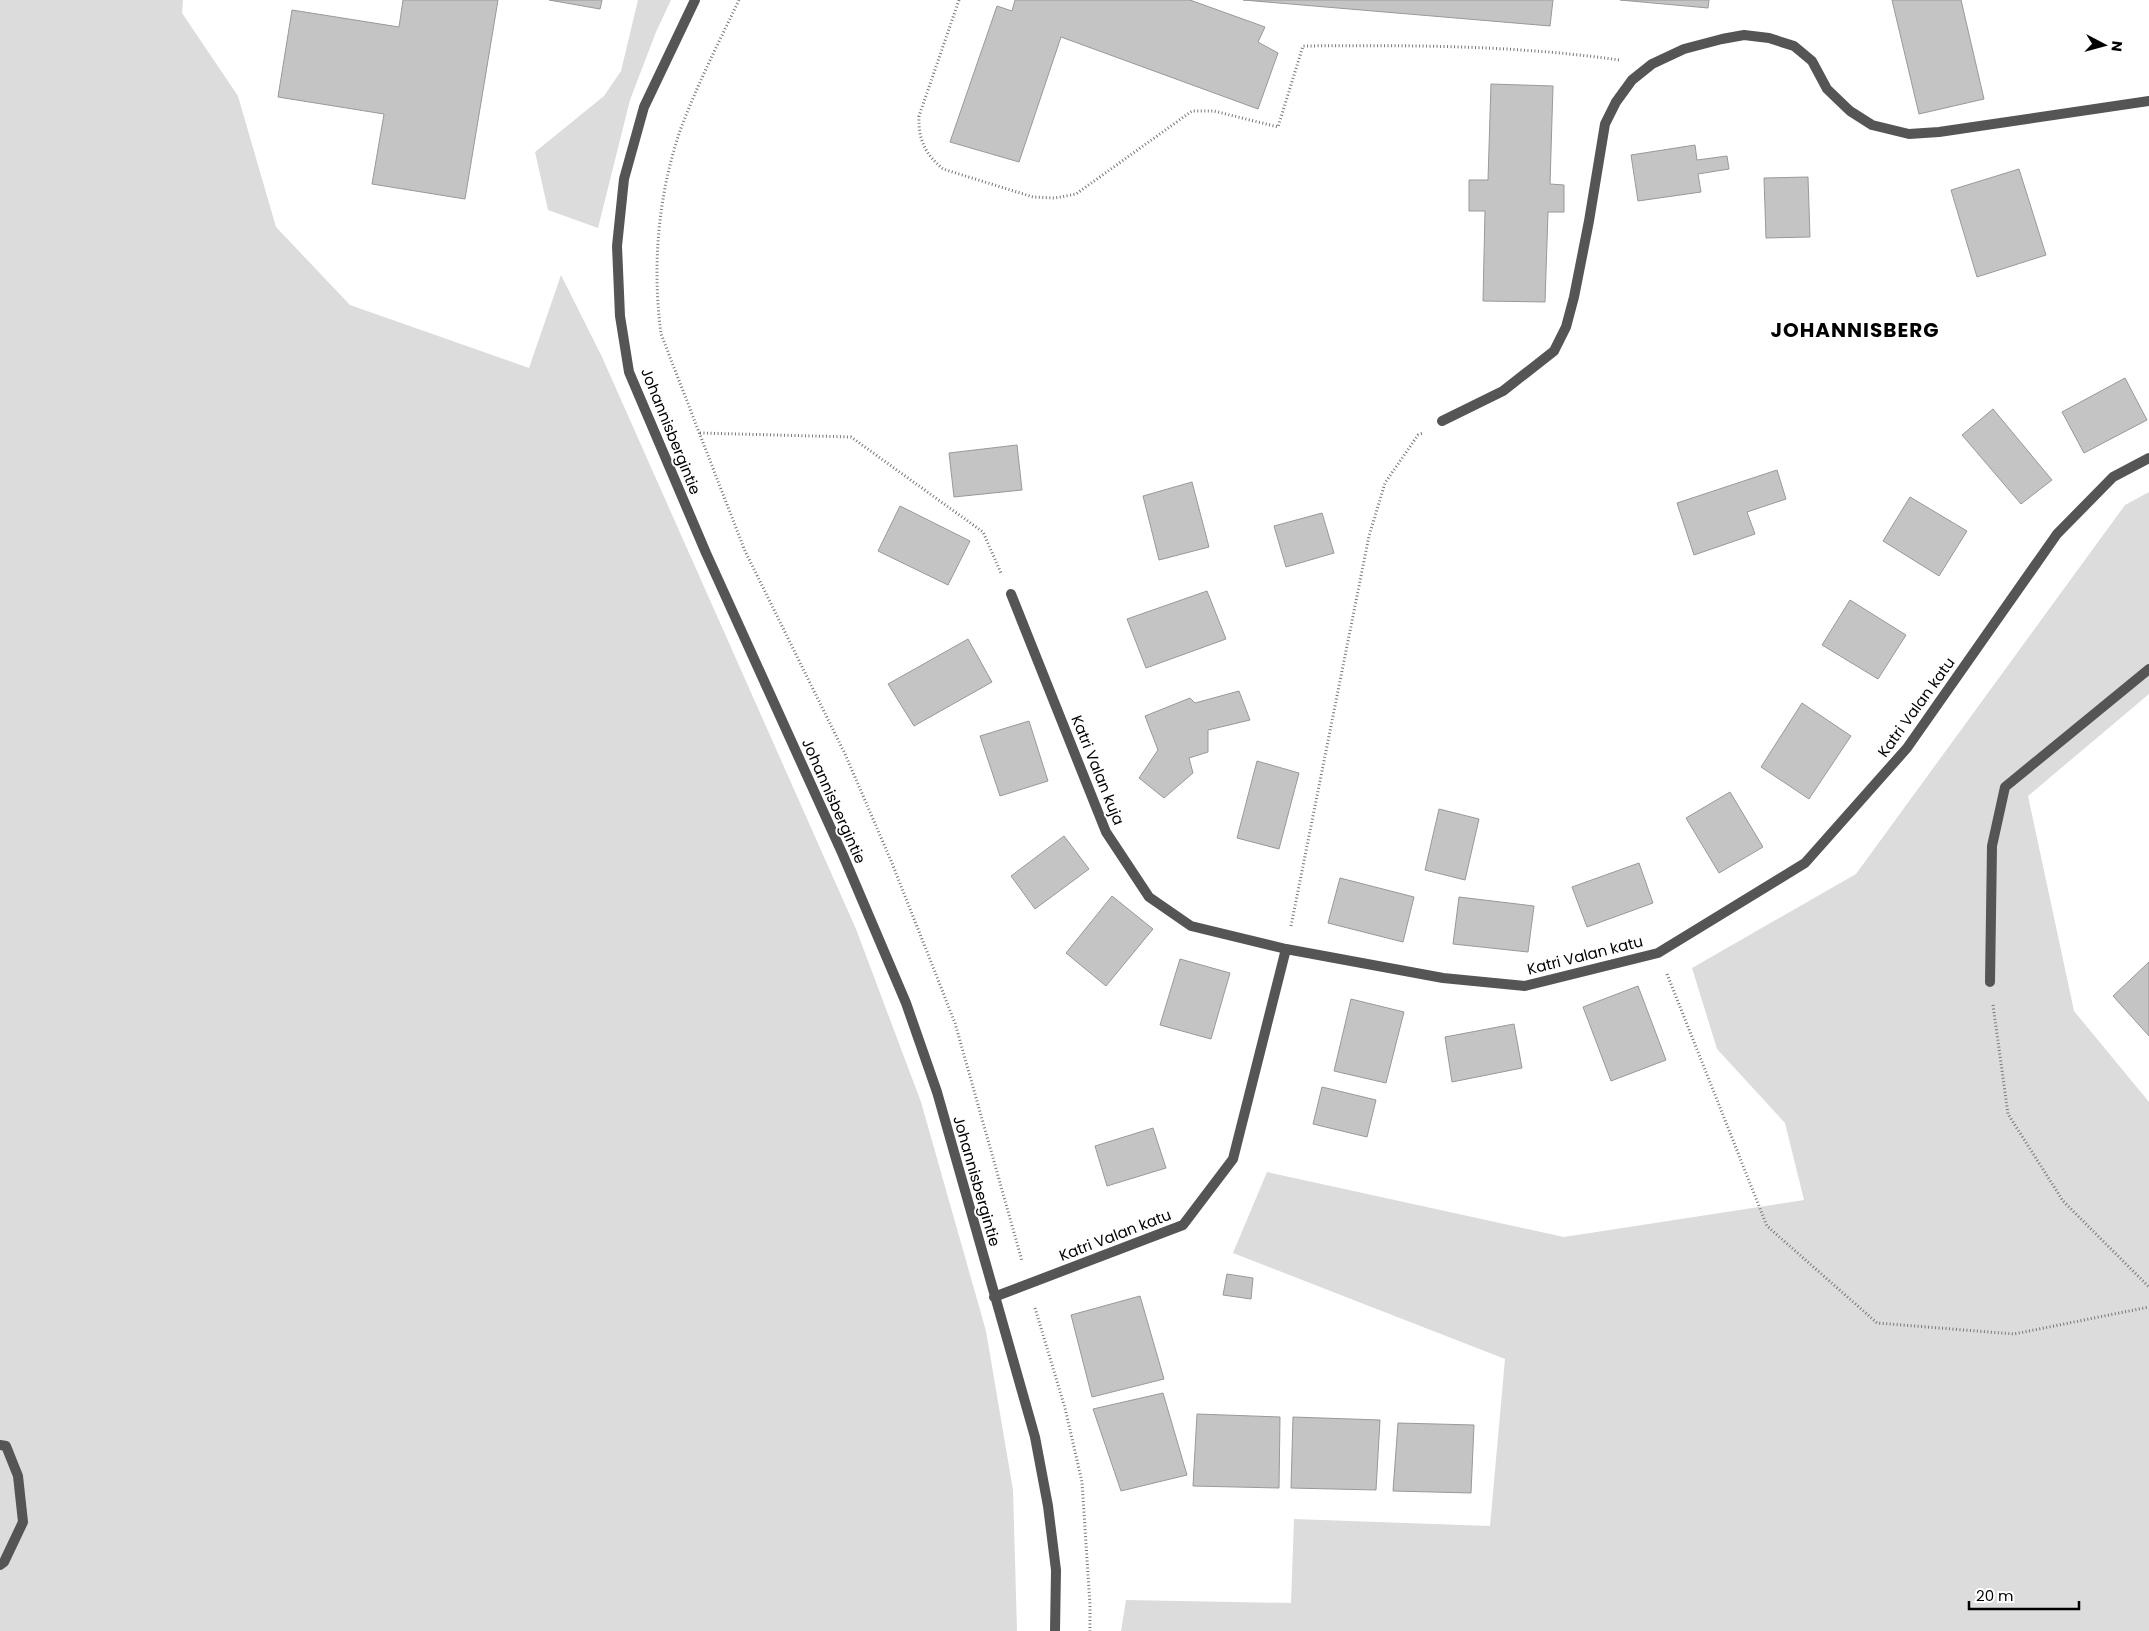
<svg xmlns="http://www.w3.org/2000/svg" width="2149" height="1631" font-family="Poppins,sans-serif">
	<rect width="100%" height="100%" fill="#fff"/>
	<!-- green -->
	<path fill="#dcdcdc" d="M 0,0 L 183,0 L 182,13 L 238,96 L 276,227 L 350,305 L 529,368 L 561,275 L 602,357 L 856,929 L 921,1102 L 986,1331 L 1013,1490 L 1017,1631 L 0,1631 Z
		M 638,0 L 671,0 L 656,32 L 630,100 L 598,228 L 548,210 L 535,152 L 604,96 L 621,71 Z
		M 2149,492 L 2149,694 L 2028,796 L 2074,1011 L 2149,1102 L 2149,1631 L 1121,1631 L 1126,1600 L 1291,1603 L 1294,1519 L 1490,1526 L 1505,1359 L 1233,1253 L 1267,1172 L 1564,1237 L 1804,1200 L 1785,1123 L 1717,1049 L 1692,968 L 1856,874 L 2125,505 Z"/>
	<!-- building -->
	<path fill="#c4c4c4" stroke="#999" d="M 403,0 L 498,0 L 465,199 L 372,184 L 384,114 L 278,97 L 292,10 L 399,27 Z
		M 549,0 L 602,0 L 600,9 Z
		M 1015,0 L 1190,0 L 1265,27 L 1258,42 L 1278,53 L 1258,109 L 1061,37 L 1019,162 L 950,142 L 997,6 L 1012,11 Z
		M 1243,0 L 1553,0 L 1550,26 Z
		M 1620,0 L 1709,0 L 1708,8 Z
		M 1892,0 L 1961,0 L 1984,99 L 1919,114 Z
		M 1491,84 L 1553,86 L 1550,184 L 1564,185 L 1564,212 L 1548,212 L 1545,302 L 1483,301 L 1485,211 L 1469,211 L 1469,180 L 1488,180 Z
		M 1695,145 L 1697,160 L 1727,156 L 1729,169 L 1698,174 L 1701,192 L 1638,201 L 1631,155 Z
		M 2019,169 L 2046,255 L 1977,277 L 1951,190 Z
		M 1808,177 L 1810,237 L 1766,238 L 1764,178 Z
		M 2125,378 L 2147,420 L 2084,453 L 2062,412 Z
		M 1993,409 L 2052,480 L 2021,504 L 1962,435 Z
		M 1017,445 L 1022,490 L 954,497 L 949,453 Z
		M 1777,470 L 1786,499 L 1747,512 L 1755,534 L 1694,555 L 1677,503 Z
		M 1192,482 L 1209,547 L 1159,560 L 1143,496 Z
		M 1910,497 L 1967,531 L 1939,576 L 1883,541 Z
		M 900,506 L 970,541 L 948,585 L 878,551 Z
		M 1322,513 L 1334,553 L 1286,567 L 1274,526 Z
		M 1207,591 L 1226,639 L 1146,668 L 1127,619 Z
		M 1850,600 L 1906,635 L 1878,679 L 1822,645 Z
		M 968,639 L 992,682 L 914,726 L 888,684 Z
		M 1239,691 L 1250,720 L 1208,730 L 1208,752 L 1189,758 L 1193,773 L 1164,798 L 1139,778 L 1158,750 L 1145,716 L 1190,698 L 1195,703 Z
		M 1802,703 L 1851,736 L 1809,799 L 1761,767 Z
		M 1029,721 L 1048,781 L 1000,796 L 980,736 Z
		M 1257,761 L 1299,773 L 1279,849 L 1237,838 Z
		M 1730,792 L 1763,847 L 1719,873 L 1686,818 Z
		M 1439,809 L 1479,819 L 1465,880 L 1425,870 Z
		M 1064,836 L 1089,869 L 1035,909 L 1011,876 Z
		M 1639,863 L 1653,903 L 1587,927 L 1572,887 Z
		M 1340,878 L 1414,897 L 1403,942 L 1328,923 Z
		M 1112,896 L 1153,929 L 1106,986 L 1066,953 Z
		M 1459,897 L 1534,906 L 1528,952 L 1453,944 Z
		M 1180,959 L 1230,973 L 1211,1039 L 1160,1025 Z
		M 2149,962 L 2149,1036 L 2113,996 Z
		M 1638,986 L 1666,1060 L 1611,1081 L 1583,1007 Z
		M 1351,999 L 1404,1012 L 1386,1083 L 1334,1071 Z
		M 1514,1024 L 1522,1068 L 1452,1082 L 1445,1037 Z
		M 1322,1087 L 1376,1100 L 1367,1137 L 1313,1124 Z
		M 1153,1128 L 1166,1168 L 1107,1186 L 1095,1146 Z
		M 1227,1274 L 1253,1278 L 1251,1299 L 1223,1295 Z
		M 1140,1296 L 1164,1379 L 1092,1397 L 1071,1315 Z
		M 1163,1393 L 1187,1475 L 1121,1491 L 1093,1409 Z
		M 1197,1414 L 1280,1417 L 1279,1488 L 1193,1486 Z
		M 1293,1417 L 1380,1420 L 1376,1490 L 1291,1488 Z
		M 1398,1423 L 1474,1425 L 1471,1493 L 1393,1491 Z"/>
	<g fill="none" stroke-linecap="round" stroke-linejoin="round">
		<!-- path -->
		<path stroke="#777" stroke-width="3" stroke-dasharray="1 2.5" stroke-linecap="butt" d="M 739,0 C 719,42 697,85 681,128 C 658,194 652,266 661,334 L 745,551 L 845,754 L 892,863 L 955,1023 L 1022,1261
			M 959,0 L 919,116 C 918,139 925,154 943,169 L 1033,197 L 1055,198 L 1076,194 L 1192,111 L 1214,111 L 1278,127 L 1303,46 C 1409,45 1514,45 1619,60
			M 700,433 L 851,437 L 983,532 L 1001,573
			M 1291,926 L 1369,536 L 1385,483 L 1418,435 L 1423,433
			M 1667,974 L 1767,1226 L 1877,1323 L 2014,1334 L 2149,1307
			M 1993,1005 L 2008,1114 L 2063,1201 L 2149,1287
			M 1035,1308 L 1065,1408 L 1082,1482 L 1090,1605 L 1090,1631"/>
		<!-- lane -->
		<path stroke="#555" stroke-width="10" d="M 1442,421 L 1503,391 L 1554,351 L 1566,327 L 1574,297 L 1589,221 L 1605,124 L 1616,102 L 1632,80 L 1652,64 L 1684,49 L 1722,39 L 1744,35 L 1769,38 L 1794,46 L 1812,61 L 1827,89 L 1850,111 L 1872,125 L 1909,134 L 1939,132 L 2149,101
			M 1990,982 L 1992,846 L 2005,787 L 2149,669
			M 0,1445 L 6,1446 L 18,1476 L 23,1522 L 4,1562 L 0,1565"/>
		<!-- street -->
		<path stroke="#555" stroke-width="10" d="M 695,0 L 644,107 L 624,179 L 617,246 L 620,316 L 629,372 L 706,553 L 843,855 L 906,1003 L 937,1092 L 1035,1437 L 1048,1506 L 1056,1570 L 1055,1631
			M 1011,594 L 1106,832 L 1149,897 L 1191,926 L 1286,949
			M 994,1297 L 1183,1225 L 1233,1159 L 1286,949 L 1443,978 L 1525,986 L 1658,953 L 1805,863 L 1907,748 L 2057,534 L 2113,477 L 2149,458"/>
	</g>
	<g text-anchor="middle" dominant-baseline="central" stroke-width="4" stroke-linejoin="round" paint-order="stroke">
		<!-- street labels -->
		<g font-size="15" fill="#000" stroke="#fff">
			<text transform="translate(671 431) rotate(68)">Johannisbergintie</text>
			<text transform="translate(1916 707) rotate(-54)">Katri Valan katu</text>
			<text transform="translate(1098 770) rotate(68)">Katri Valan kuja</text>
			<text transform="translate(834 801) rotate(66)">Johannisbergintie</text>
			<text transform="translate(1585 955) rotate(-14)">Katri Valan katu</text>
			<text transform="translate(977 1181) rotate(74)">Johannisbergintie</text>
			<text transform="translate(1115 1235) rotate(-21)">Katri Valan katu</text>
		</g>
		<!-- district labels -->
		<g font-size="20" font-weight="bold" letter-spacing="1" fill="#000" stroke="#fff">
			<text x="1855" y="330">JOHANNISBERG</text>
		</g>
	</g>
	<!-- north arrow -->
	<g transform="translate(2104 45) rotate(96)" stroke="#ffffff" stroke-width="4" paint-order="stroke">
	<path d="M0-4L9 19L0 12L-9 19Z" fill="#000000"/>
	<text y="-8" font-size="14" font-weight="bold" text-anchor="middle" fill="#000000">N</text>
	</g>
	<!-- scale -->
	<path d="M1969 1601v8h110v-8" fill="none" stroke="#000000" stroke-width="2.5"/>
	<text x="1976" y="1601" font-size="15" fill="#000000" stroke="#ffffff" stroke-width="4" paint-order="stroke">20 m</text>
</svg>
